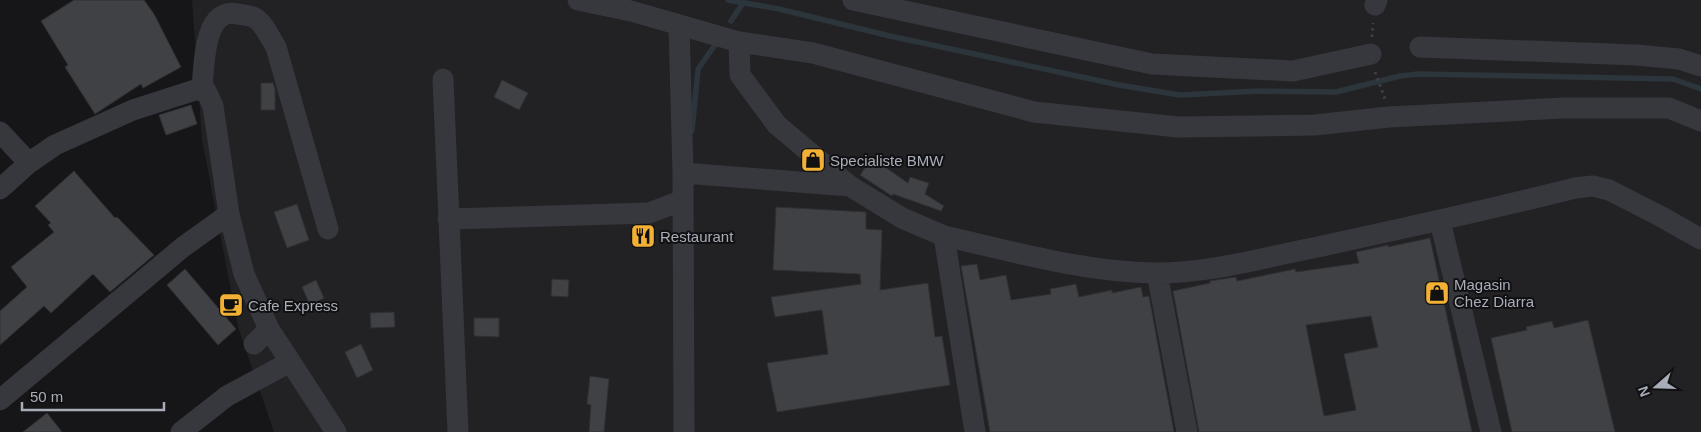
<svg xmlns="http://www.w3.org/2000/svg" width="1701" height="432" font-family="Helvetica,sans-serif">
	<rect width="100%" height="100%" fill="#161618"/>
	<!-- built -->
	<path fill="#222225" d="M 192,0 L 1701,0 L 1701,432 L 274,432 L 238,327 L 202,140 Z"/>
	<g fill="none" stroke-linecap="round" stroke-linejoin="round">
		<!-- stream -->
		<path stroke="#2c353c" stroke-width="5.5" d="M 728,0 L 779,9 L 890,36 L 1119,85 L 1180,95 L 1259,91 L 1336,92 L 1400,76 L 1418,74 L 1673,79 L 1701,89
			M 731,21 L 743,3
			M 692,131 L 698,69 L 715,45"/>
	</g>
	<!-- building -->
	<path fill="#404145" stroke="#303034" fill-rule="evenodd" d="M 74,0 L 144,0 L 154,14 L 181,67 L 143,88 L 141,84 L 95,114 L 65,67 L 68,65 L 41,21 Z
		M 502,80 L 528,93 L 519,110 L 494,97 Z
		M 261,83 L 273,83 L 275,89 L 275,110 L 261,110 Z
		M 191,105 L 197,124 L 166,135 L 159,115 Z
		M 872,158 L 908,183 L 910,177 L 929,183 L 925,194 L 944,206 L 941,211 L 893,194 L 892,196 L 860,175 Z
		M 74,171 L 115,218 L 117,217 L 154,255 L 110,292 L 93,274 L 51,313 L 44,306 L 0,345 L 0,311 L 27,287 L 11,267 L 54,232 L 48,225 L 51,223 L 35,206 Z
		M 297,204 L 309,240 L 287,248 L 274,212 Z
		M 776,207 L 866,212 L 866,229 L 882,230 L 880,290 L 928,283 L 935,337 L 942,336 L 950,385 L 777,412 L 767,363 L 828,354 L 822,310 L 775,317 L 771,297 L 861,284 L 860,274 L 773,270 Z
		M 1430,238 L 1472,432 L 1199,432 L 1173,291 L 1210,283 L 1210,281 L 1236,277 L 1237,281 L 1295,269 L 1296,272 L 1359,263 L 1356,252 L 1388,245 L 1388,247 ZM 1371,316 L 1378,347 L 1344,354 L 1356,410 L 1324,416 L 1306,325 Z
		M 977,264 L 980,280 L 1006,275 L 1011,300 L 1051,294 L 1050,289 L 1076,284 L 1079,297 L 1112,290 L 1112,293 L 1141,287 L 1143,297 L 1149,296 L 1174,432 L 990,432 L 961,266 Z
		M 185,269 L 236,329 L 218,345 L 167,285 Z
		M 552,279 L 569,280 L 568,297 L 551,296 Z
		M 316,280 L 324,298 L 310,305 L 302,287 Z
		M 394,312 L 395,327 L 371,328 L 370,313 Z
		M 474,318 L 499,318 L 499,337 L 474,336 Z
		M 1588,320 L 1615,432 L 1512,432 L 1491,338 L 1527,330 L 1526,327 L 1552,321 L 1554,328 Z
		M 361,344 L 373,370 L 357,378 L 345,352 Z
		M 590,376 L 609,379 L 604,432 L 589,432 L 591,405 L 587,404 Z
		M 47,413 L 62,432 L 23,432 Z"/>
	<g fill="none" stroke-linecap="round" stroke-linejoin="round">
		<!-- path -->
		<path stroke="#3d3f44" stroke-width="3" stroke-dasharray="2.5 4" stroke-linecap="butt" d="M 1372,37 L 1373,23
			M 1375,72 L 1385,99"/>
		<!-- minor -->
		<path stroke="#37383d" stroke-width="21" d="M 578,0 L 631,11 L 739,42 L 813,53 L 1034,112 L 1178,127 L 1315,125 L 1389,117 L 1563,108 L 1669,108 L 1701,121
			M 853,0 L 1152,64 L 1293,71 L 1371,54
			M 1375,5 L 1377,0
			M 679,25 L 683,173 L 684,432
			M 739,42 L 740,75 L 777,125 L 850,186 L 902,218 L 944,236 C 1015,252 1084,272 1156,273 C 1209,273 1262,258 1313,248 C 1401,229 1488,210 1575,188 L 1593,186 L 1609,190 L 1658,215 L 1701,239
			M 1420,47 L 1636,55 L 1679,59 L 1701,66
			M 443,79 L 458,432
			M 202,90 C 204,67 203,6 238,14 C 242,15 248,15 253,17 C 263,21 270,38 276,47 L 328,229
			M 0,132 L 29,163
			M 683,173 L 850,186
			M 0,189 L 29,163 L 55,145 L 133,110 L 195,90 L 206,91 L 213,106 L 229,214 L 244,274 L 269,329 L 336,432
			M 448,219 L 649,213 L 683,200
			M 1440,221 L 1491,432
			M 944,236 L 975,432
			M 1157,273 L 1187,432
			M 254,344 L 269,329
			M 0,400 L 183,247 L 229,214
			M 181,432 L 227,396 L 290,362"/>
	</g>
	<!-- icons -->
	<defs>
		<symbol id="shop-square" viewBox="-11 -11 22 22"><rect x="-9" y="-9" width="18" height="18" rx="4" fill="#f2b134" stroke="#111113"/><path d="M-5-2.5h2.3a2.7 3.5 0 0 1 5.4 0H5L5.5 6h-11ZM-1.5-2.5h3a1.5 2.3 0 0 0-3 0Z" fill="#111"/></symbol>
		<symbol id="restaurant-square" viewBox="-11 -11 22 22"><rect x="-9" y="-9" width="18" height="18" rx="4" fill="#f2b134" stroke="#111113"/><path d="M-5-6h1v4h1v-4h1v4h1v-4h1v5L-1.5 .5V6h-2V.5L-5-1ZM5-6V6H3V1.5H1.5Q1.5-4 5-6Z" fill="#111"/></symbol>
		<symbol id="cafe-square" viewBox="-11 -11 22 22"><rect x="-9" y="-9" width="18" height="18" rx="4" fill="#f2b134" stroke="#111113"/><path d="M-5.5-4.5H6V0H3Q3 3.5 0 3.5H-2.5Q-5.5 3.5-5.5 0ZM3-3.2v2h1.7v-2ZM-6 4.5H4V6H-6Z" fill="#111"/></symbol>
	</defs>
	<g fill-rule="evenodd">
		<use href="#shop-square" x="799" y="146" width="28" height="28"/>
		<use href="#restaurant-square" x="629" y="222" width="28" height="28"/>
		<use href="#shop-square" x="1423" y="279" width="28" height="28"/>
		<use href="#cafe-square" x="217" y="291" width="28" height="28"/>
	</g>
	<g text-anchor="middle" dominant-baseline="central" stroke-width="4" stroke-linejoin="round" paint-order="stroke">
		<!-- poi labels -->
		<g font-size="15" fill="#a8adb8" stroke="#111113" text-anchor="start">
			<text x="830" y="160">Specialiste BMW</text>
			<text x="660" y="236">Restaurant</text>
			<text x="1454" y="284">Magasin<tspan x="1454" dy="17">Chez Diarra</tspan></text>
			<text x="248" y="305">Cafe Express</text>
		</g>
	</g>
	<!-- north arrow -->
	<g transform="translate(1656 387) rotate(250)" stroke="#111113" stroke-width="4" paint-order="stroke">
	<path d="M0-4L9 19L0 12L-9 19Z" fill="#a8adb8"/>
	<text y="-8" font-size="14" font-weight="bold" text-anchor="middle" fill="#a8adb8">N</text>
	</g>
	<!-- scale -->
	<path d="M22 402v8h142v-8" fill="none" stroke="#a8adb8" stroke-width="2.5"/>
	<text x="30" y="402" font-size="15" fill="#a8adb8" stroke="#111113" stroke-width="4" paint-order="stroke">50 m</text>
</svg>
